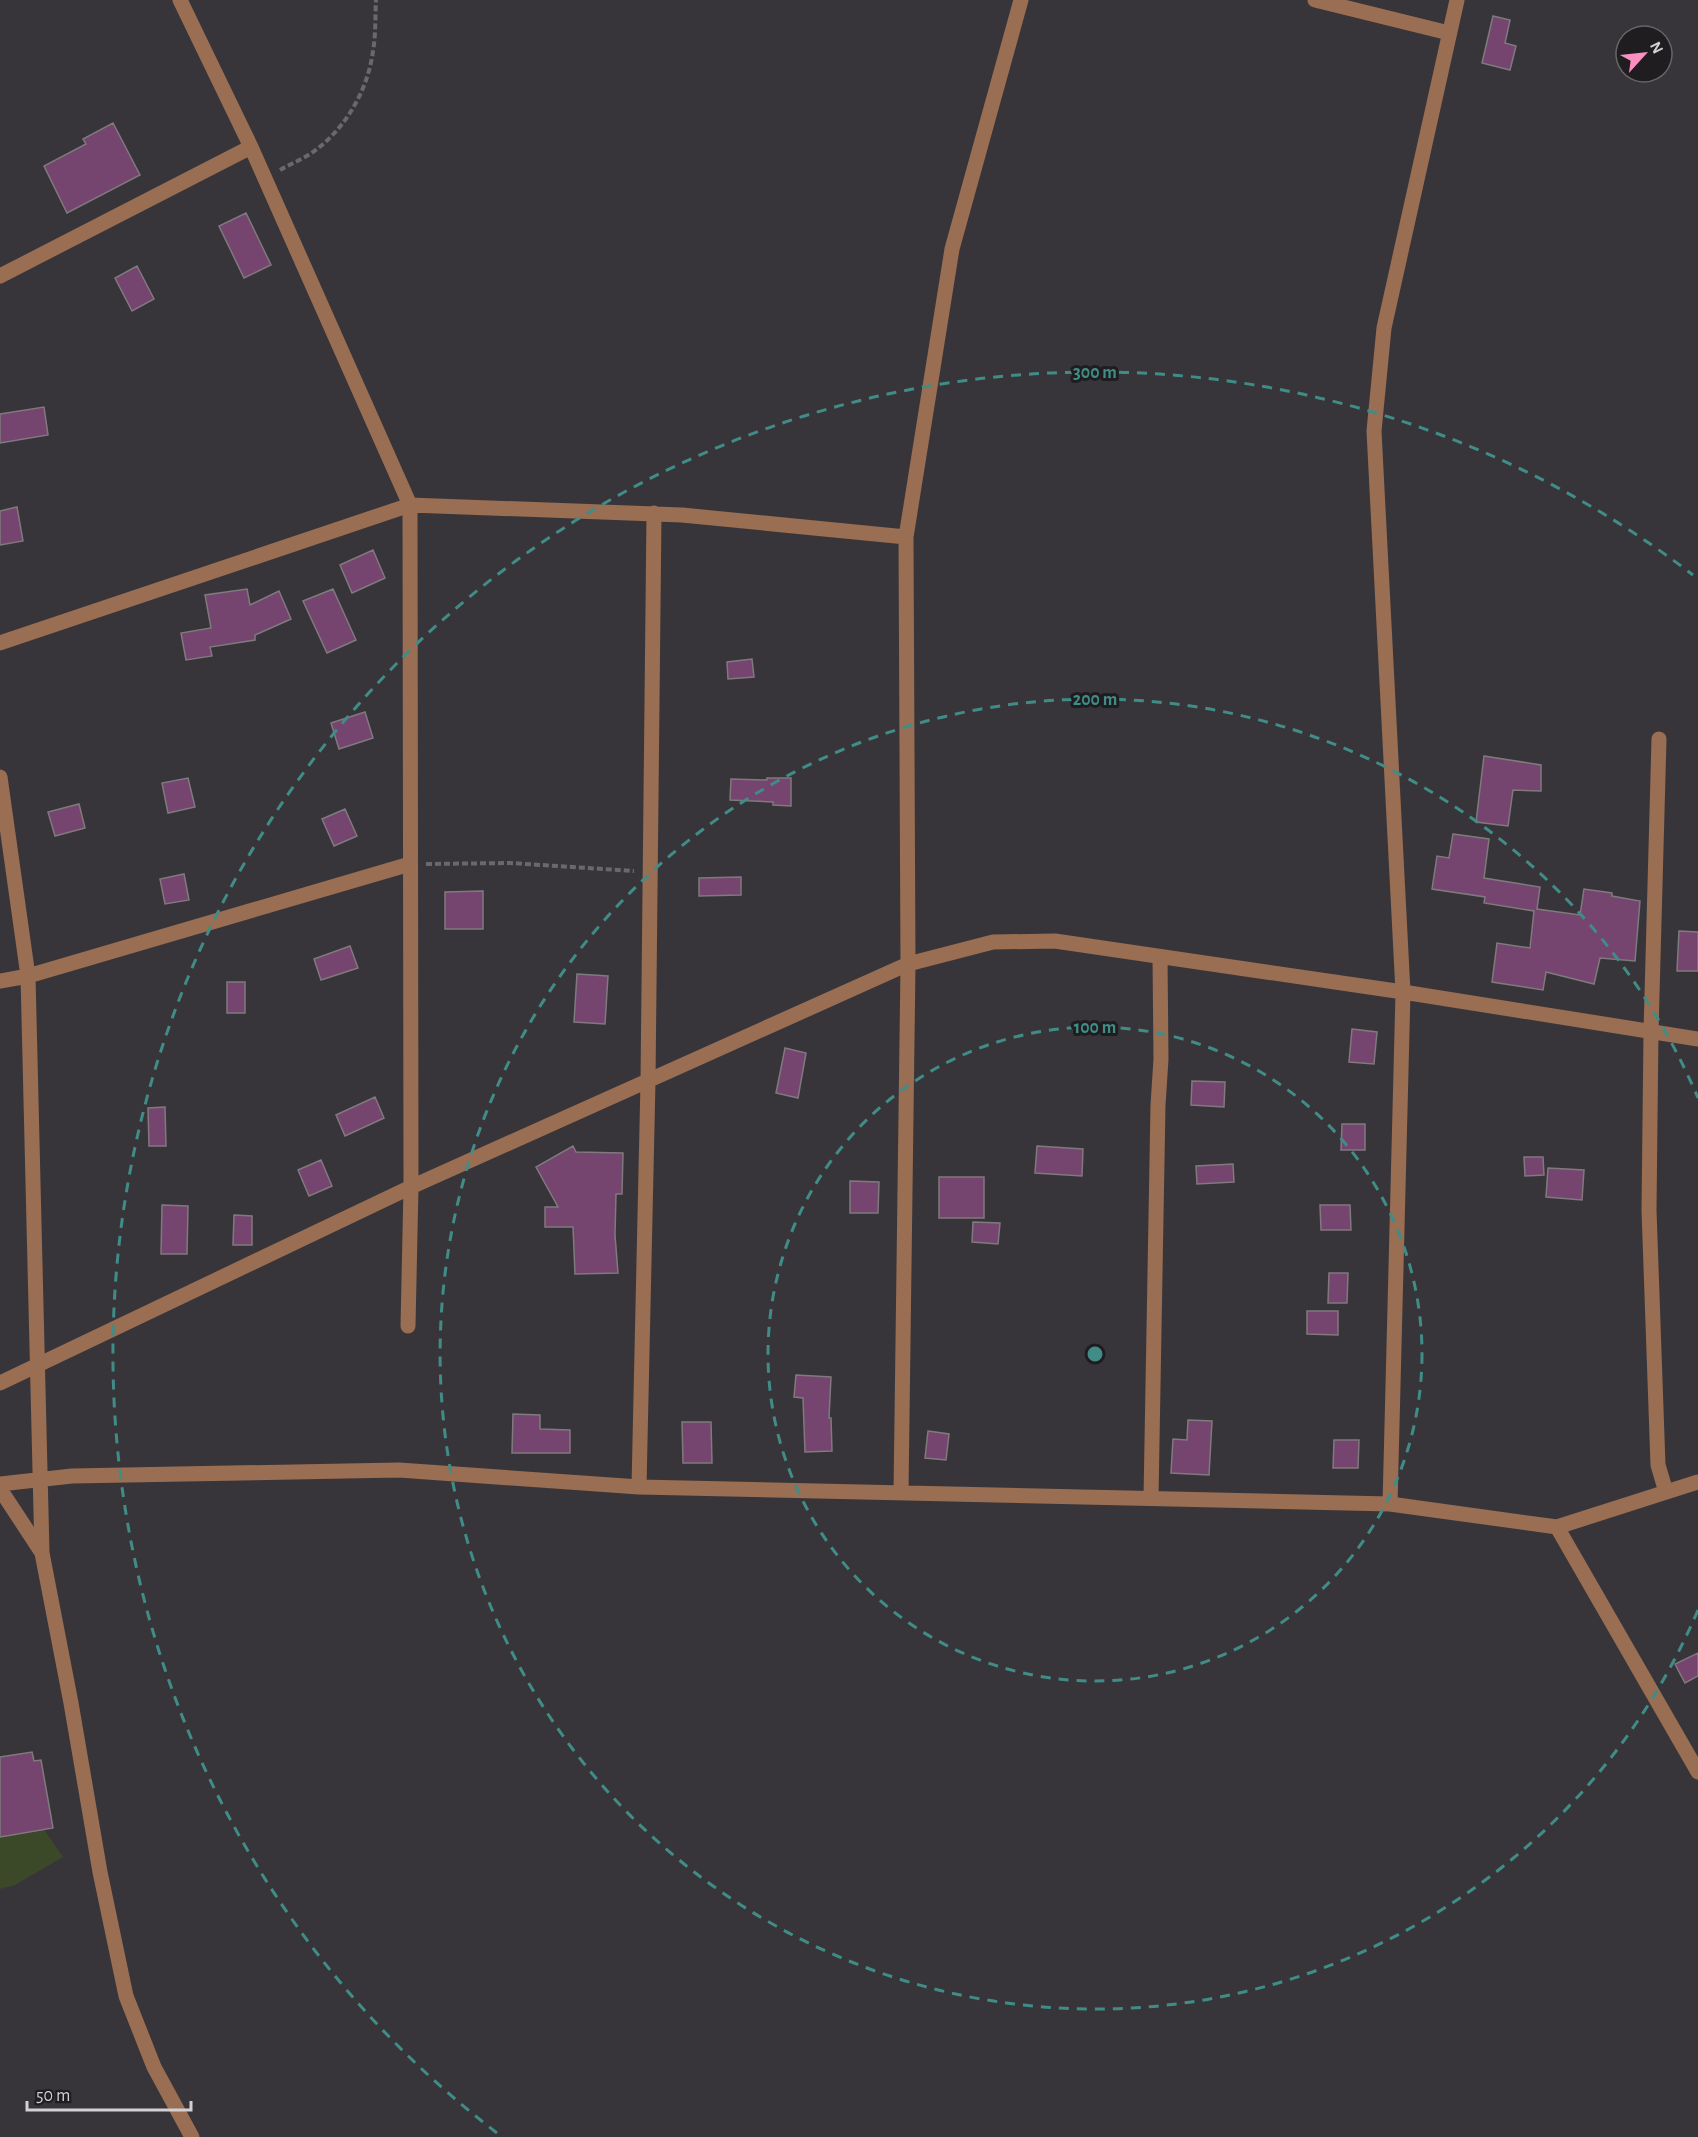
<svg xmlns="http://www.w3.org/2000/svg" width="1698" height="2137" font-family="'Alegreya Sans',sans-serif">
	<rect width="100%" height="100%" fill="#38353a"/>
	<!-- green -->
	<path fill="#3b4928" d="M 34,1815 L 63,1857 L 15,1885 L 0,1889 L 0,1818 Z"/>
	<!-- building -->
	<path fill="#75446f" stroke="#7f7a7e" stroke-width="1.5" d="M 1493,16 L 1510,20 L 1505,43 L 1516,46 L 1510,70 L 1482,63 Z
		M 113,123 L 140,175 L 67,213 L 44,166 L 86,144 L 83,139 Z
		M 246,213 L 271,265 L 244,278 L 219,226 Z
		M 137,266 L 154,299 L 132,311 L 115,278 Z
		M 44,407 L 48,435 L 0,443 L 0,414 Z
		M 17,507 L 23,541 L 0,545 L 0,511 Z
		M 373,550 L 385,578 L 352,593 L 340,565 Z
		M 247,589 L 250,605 L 279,591 L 291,619 L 255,635 L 255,640 L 210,647 L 212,656 L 186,660 L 181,633 L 211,628 L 205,595 Z
		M 333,589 L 356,640 L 327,653 L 303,601 Z
		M 752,659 L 754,677 L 728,679 L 727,662 Z
		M 365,712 L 373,738 L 339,749 L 331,723 Z
		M 1484,756 L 1541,765 L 1541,791 L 1513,790 L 1508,826 L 1476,822 Z
		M 188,778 L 195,807 L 168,813 L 162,783 Z
		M 767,778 L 791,778 L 791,806 L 773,805 L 773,802 L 730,800 L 731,779 L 767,780 Z
		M 79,804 L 85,828 L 55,836 L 48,812 Z
		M 345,809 L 357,836 L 334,846 L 322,819 Z
		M 1453,834 L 1489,839 L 1484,878 L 1540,887 L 1537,909 L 1580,915 L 1584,889 L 1612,893 L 1612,896 L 1640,901 L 1635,961 L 1600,958 L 1594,984 L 1546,972 L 1543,990 L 1492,982 L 1497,943 L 1530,948 L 1534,911 L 1484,903 L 1485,897 L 1432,889 L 1437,856 L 1449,858 Z
		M 184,874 L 189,900 L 165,904 L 160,879 Z
		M 741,877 L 741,895 L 699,896 L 699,878 Z
		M 483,891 L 483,929 L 445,929 L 445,892 Z
		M 1679,931 L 1698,932 L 1698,971 L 1677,971 Z
		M 350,946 L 358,968 L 321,980 L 314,959 Z
		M 577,974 L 608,976 L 605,1024 L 574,1022 Z
		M 227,982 L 245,982 L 245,1013 L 227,1013 Z
		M 1352,1029 L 1377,1032 L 1374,1064 L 1349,1062 Z
		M 785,1048 L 806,1053 L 798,1098 L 776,1093 Z
		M 1192,1081 L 1225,1082 L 1224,1107 L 1191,1105 Z
		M 375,1097 L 384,1118 L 345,1136 L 336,1115 Z
		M 165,1107 L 166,1146 L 149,1146 L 148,1108 Z
		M 1342,1124 L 1365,1124 L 1365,1150 L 1341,1150 Z
		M 573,1146 L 576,1152 L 623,1153 L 622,1194 L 616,1194 L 615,1235 L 618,1273 L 575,1274 L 573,1227 L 545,1227 L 545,1207 L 558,1207 L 536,1167 Z
		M 1037,1146 L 1083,1149 L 1082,1176 L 1035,1173 Z
		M 1524,1157 L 1543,1157 L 1544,1175 L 1525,1176 Z
		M 321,1160 L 332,1186 L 309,1196 L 298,1170 Z
		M 1233,1164 L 1234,1182 L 1197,1184 L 1196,1166 Z
		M 1548,1168 L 1584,1170 L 1582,1200 L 1546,1197 Z
		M 939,1177 L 984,1177 L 984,1218 L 939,1218 Z
		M 850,1181 L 879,1182 L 878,1213 L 850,1213 Z
		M 162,1205 L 188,1206 L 187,1254 L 161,1254 Z
		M 1320,1205 L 1350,1205 L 1351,1230 L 1321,1230 Z
		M 234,1215 L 252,1216 L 252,1245 L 233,1245 Z
		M 973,1222 L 1000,1223 L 998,1244 L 972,1242 Z
		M 1329,1273 L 1348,1273 L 1347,1303 L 1328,1303 Z
		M 1307,1311 L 1338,1311 L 1338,1335 L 1307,1334 Z
		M 796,1375 L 831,1377 L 829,1418 L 831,1418 L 832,1451 L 805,1452 L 803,1398 L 794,1397 Z
		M 513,1414 L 540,1415 L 540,1429 L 570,1430 L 570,1453 L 512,1453 Z
		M 1188,1420 L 1212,1421 L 1209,1475 L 1171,1473 L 1173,1439 L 1187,1440 Z
		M 682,1422 L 711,1422 L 712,1463 L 683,1463 Z
		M 928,1431 L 949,1434 L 946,1460 L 925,1458 Z
		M 1334,1440 L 1359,1440 L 1358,1468 L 1333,1468 Z
		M 1698,1653 L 1698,1676 L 1685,1683 L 1675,1664 Z
		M 32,1752 L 34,1761 L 41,1760 L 53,1828 L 0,1837 L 0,1757 Z"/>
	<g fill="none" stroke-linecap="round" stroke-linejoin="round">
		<!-- path -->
		<path stroke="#6b686c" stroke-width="4" stroke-dasharray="6 3" stroke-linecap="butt" d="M 280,170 C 292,163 306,158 317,149 C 347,126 368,89 373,51 C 376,34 375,17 376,0
			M 426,864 L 511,863 L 634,871"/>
		<!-- minor -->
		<path stroke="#996e53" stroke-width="15" d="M 180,0 L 251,147 L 410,505 L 411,1187 L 408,1326
			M 1315,0 L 1449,33
			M 0,276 L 251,147
			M 0,643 L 410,505 L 682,515 L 906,537
			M 1659,739 L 1651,1032 L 1649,1210 L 1658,1465 L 1666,1492
			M 0,777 L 28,976 L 42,1553
			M 0,981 L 28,976 L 410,864
			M 0,1383 L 411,1187 L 908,964 L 993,942 L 1055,941 L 1403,992 L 1698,1039
			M 0,1484 L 72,1476 L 399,1470 L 639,1487 L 1390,1504 L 1557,1527 L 1698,1482
			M 639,1487 L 648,1081 L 654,513
			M 901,1493 L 908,964 L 906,537 L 952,249 L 1021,0
			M 0,1494 L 4,1495 L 42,1553 L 71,1703 L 100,1872 L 126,1996 L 154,2067 L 192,2137
			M 1151,1498 L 1158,1105 L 1161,1059 L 1160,957
			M 1390,1504 L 1403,992 L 1374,431 L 1384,328 L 1457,0
			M 1557,1527 L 1698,1772"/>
	</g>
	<!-- distance rings -->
	<g fill="none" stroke="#408c87" stroke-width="3" stroke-dasharray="10 8">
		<circle cx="1095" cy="1354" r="327"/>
		<path d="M1698 1610A655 655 0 1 1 1698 1098"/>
		<path d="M497 2133A982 982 0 1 1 1693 575"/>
	</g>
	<circle cx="1095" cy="1354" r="9" fill="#408c87" stroke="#1f1d1f" stroke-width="3"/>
	<g font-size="18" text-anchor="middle" font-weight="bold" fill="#408c87" stroke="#1f1d1f" stroke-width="6" stroke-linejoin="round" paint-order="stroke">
		<text x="1095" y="378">300 m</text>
		<text x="1095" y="705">200 m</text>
		<text x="1095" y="1033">100 m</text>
	</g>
	<!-- north arrow -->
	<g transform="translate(1644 54) rotate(63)"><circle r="28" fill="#1f1d1f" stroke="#676567" stroke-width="1.5"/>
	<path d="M0-4.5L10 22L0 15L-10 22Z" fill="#fc8fc2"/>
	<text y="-9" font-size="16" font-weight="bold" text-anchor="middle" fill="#d3d0d3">N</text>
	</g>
	<!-- scale -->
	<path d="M27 2101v9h164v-9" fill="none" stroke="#d3d0d3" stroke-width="3"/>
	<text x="36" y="2101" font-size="18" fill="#d3d0d3" stroke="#1f1d1f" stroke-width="4.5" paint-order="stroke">50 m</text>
</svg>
